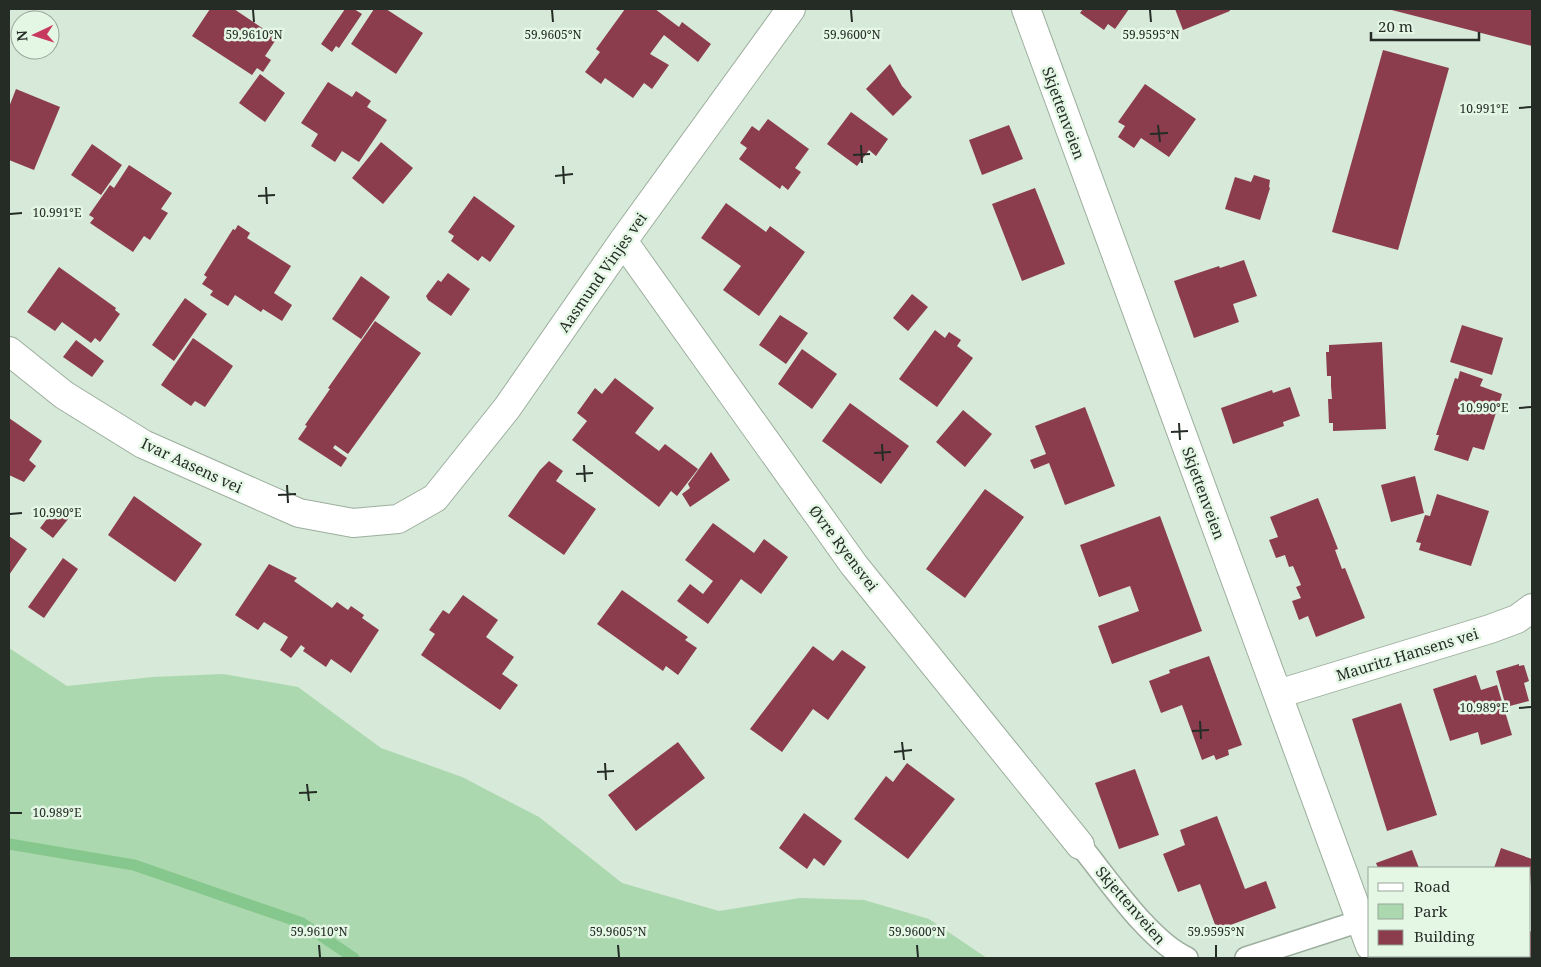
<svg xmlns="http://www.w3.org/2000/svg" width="1541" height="967" font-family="'Noto Serif',serif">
	<rect width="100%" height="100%" fill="#d7e9d8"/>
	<!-- green -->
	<path fill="#abd8ae" d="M 9,648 L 67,686 L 153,677 L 223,674 L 298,687 L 381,748 L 462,777 L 539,817 L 622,883 L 719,911 L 800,898 L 864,900 L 929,919 L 987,958 L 9,958 Z"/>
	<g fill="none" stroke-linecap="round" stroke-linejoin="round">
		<!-- stream -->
		<path stroke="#85c78c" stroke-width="11" d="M 9,844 L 134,865 L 302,923 L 354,958"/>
	</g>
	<!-- building -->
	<path fill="#8b3d4e" d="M 210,9 L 234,9 L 277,38 L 265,56 L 271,60 L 263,72 L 257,68 L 252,75 L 192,36 Z
		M 345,9 L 354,9 L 362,14 L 339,48 L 336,46 L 332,52 L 321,44 Z
		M 374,9 L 386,9 L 423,33 L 396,74 L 351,44 Z
		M 625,9 L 655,9 L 679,27 L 682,22 L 711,44 L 698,62 L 664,35 L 650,54 L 669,65 L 652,89 L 644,83 L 633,98 L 605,78 L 601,84 L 585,72 L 600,52 L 596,49 Z
		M 1083,9 L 1129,9 L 1115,29 L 1108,24 L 1104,30 L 1080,13 Z
		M 1175,9 L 1229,9 L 1230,11 L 1183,30 Z
		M 1389,9 L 1532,9 L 1532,46 L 1388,9 Z
		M 1383,50 L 1449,68 L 1398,250 L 1332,232 Z
		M 890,64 L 902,86 L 912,97 L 893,116 L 866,89 Z
		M 260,74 L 285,93 L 265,122 L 239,103 Z
		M 328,82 L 352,97 L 356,91 L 371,101 L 367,107 L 387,120 L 359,162 L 342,151 L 335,162 L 311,146 L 318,134 L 301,123 Z
		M 1145,84 L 1196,119 L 1169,157 L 1141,138 L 1134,148 L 1118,137 L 1125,126 L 1118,122 Z
		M 16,89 L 60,107 L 34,170 L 9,160 L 9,107 Z
		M 851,112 L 888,139 L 876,156 L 869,150 L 857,166 L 827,144 Z
		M 768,119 L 809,149 L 795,168 L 801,172 L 788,190 L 782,185 L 780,189 L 739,159 L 747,148 L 740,143 L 752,126 L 759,131 Z
		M 1009,125 L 1023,159 L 982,175 L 969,140 Z
		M 381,142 L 413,168 L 383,204 L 352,178 Z
		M 92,144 L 122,165 L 101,195 L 71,175 Z
		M 129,165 L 172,193 L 161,209 L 168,213 L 150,240 L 144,236 L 133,252 L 90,223 L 94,218 L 89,215 L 110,185 L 114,188 Z
		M 1254,175 L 1270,180 L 1269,187 L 1270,188 L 1260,220 L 1225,209 L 1235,177 L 1251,182 Z
		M 1035,188 L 1065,264 L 1022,281 L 992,204 Z
		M 474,196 L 515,226 L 490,262 L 482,256 L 478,261 L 451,241 L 454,236 L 448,232 Z
		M 726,203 L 766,232 L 770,226 L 805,252 L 759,316 L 723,290 L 741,266 L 701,238 Z
		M 238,225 L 250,233 L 247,238 L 291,266 L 274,293 L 292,305 L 282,321 L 263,309 L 261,312 L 235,295 L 228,306 L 210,295 L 213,291 L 202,284 L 207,277 L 204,275 L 233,229 L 235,230 Z
		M 1244,260 L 1257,296 L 1233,304 L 1239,322 L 1194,338 L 1174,281 L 1219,266 L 1220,268 Z
		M 59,267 L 116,308 L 115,310 L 120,314 L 100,342 L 95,338 L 91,343 L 62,322 L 55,331 L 27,312 Z
		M 448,273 L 470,289 L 451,316 L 428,300 L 426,296 L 438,280 L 441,282 Z
		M 361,276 L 390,297 L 361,339 L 332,319 Z
		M 912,294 L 928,307 L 908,331 L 893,318 Z
		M 185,298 L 207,314 L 174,361 L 152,345 Z
		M 780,315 L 808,333 L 786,364 L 759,345 Z
		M 375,321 L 421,353 L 348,454 L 335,445 L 333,448 L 347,458 L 341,467 L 298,439 L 307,426 L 305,425 L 330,389 L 328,388 Z
		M 1462,325 L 1503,338 L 1492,375 L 1450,362 Z
		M 935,330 L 945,338 L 949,332 L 961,340 L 957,346 L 973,358 L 937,407 L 899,379 Z
		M 193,338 L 233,366 L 205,407 L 195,401 L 191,406 L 161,385 Z
		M 76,340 L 104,361 L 92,377 L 63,357 Z
		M 1382,342 L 1386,429 L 1333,431 L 1333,423 L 1329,423 L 1328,399 L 1332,399 L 1331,386 L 1331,376 L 1327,376 L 1326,352 L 1329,352 L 1329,345 Z
		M 802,349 L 837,374 L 812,409 L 778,384 Z
		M 1460,371 L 1483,379 L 1480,386 L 1502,394 L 1484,450 L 1473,447 L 1468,461 L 1434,450 L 1439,435 L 1436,435 L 1455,378 L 1458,379 Z
		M 615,378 L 654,408 L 635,433 L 659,451 L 665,444 L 698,469 L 677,496 L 671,491 L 659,507 L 572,440 L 587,421 L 577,413 L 595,388 L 602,394 Z
		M 1290,387 L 1300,416 L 1283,422 L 1284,426 L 1233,444 L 1221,408 L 1272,390 L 1273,393 Z
		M 850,403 L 909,446 L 881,484 L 822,441 Z
		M 1085,407 L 1115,486 L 1065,505 L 1049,463 L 1034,469 L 1030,460 L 1046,454 L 1035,426 Z
		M 963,410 L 992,434 L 965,467 L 936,442 Z
		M 9,418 L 42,441 L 29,460 L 36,466 L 24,482 L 9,475 Z
		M 711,452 L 730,480 L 690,507 L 682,494 L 690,488 L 688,484 Z
		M 549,461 L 563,471 L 556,481 L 596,509 L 564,555 L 508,516 L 540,470 Z
		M 1415,476 L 1424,513 L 1391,522 L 1381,485 Z
		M 985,489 L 1024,517 L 965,598 L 926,569 Z
		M 1437,494 L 1489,511 L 1471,566 L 1419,550 L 1421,543 L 1416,542 L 1425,515 L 1430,516 Z
		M 134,496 L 202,544 L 175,582 L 108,535 Z
		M 1318,498 L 1338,549 L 1335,550 L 1342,569 L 1345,568 L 1365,618 L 1316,637 L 1308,616 L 1299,620 L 1292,601 L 1301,598 L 1296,587 L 1301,585 L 1293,566 L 1289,567 L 1285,555 L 1276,558 L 1269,540 L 1278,537 L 1270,517 Z
		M 56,507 L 69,518 L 53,538 L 40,528 Z
		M 1160,516 L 1202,631 L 1112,664 L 1098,626 L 1139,611 L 1130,586 L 1099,597 L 1080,545 Z
		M 713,523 L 754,553 L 764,539 L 788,557 L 761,594 L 741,579 L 708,624 L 677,601 L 690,584 L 703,594 L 713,581 L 685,560 Z
		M 9,536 L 27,549 L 9,575 Z
		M 63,558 L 78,569 L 44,618 L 28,607 Z
		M 269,564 L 297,578 L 294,581 L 332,608 L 337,602 L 348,610 L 351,606 L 364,615 L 362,618 L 379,630 L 351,673 L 331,659 L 326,667 L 303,651 L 305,648 L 301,645 L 291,658 L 280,650 L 288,637 L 264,622 L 258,630 L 235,615 Z
		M 622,590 L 688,637 L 685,640 L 697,648 L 678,675 L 666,666 L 663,671 L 597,624 Z
		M 463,595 L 498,620 L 486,637 L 514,657 L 502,674 L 518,685 L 500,710 L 421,655 L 435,634 L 429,630 L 443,610 L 449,614 Z
		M 813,646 L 833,661 L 842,650 L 866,667 L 828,720 L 813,709 L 782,752 L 750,729 Z
		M 1209,656 L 1242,745 L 1228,750 L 1229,755 L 1216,760 L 1214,755 L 1202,760 L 1182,705 L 1161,713 L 1149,681 L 1170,673 L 1169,670 Z
		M 1519,664 L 1519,666 L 1524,665 L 1529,681 L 1524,683 L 1529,701 L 1506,707 L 1496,671 Z
		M 1476,675 L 1481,690 L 1497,685 L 1512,735 L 1481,745 L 1478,732 L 1450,741 L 1433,689 Z
		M 1401,703 L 1437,815 L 1387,831 L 1352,719 Z
		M 678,742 L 705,778 L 636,831 L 608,795 Z
		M 907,763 L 955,799 L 908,859 L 854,819 L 886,776 L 893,782 Z
		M 1135,769 L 1159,835 L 1119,849 L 1095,783 Z
		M 804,813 L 842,841 L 824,866 L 814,858 L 807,869 L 779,848 Z
		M 1217,816 L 1245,889 L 1266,881 L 1276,908 L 1217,930 L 1200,884 L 1178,892 L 1163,854 L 1185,845 L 1180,830 Z
		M 1501,848 L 1532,859 L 1530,887 L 1530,868 L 1494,868 Z
		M 1412,850 L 1419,868 L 1378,868 L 1376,863 Z
		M 1530,931 L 1532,932 L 1532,958 L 1519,958 L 1519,956 L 1530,956 Z"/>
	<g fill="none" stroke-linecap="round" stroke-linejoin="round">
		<defs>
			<path id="service" d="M 1080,845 C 1108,879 1149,941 1187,958
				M 1246,958 L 1360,921"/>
			<path id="minor" d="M 1026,9 L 1370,946
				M 623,241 L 854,565 L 1080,845
				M 9,351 L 64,395 L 143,444 L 299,513 L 353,523 L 398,519 L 435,498 L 507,408 L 623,241 L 791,9
				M 1278,694 L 1490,629 L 1517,619 L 1532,608"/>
		</defs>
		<!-- service casing -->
		<use href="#service" stroke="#9cae9d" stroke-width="24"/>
		<!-- minor casing -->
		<use href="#minor" stroke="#9cae9d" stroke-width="30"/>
		<!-- service -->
		<use href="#service" stroke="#fff" stroke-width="21"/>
		<!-- minor -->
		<use href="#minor" stroke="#fff" stroke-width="28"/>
	</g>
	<!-- ticks -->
	<path fill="none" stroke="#252c26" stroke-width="2" d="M 253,10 L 254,22M 552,10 L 553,22M 851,10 L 852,22M 1150,10 L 1151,22M 1519,108 L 1531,107M 1158,125 L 1160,142M 1150,134 L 1168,133M 861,145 L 862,163M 853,155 L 870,154M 563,166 L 564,184M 555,176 L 573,174M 266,187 L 267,204M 258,196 L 275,195M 10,214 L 22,213M 1519,408 L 1531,407M 1179,423 L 1180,440M 1171,432 L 1188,431M 882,444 L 883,461M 874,453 L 891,452M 584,465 L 585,482M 576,474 L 593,473M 287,485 L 288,503M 278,495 L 296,494M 10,514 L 22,513M 1519,708 L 1531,707M 1200,721 L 1201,739M 1192,731 L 1209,730M 902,742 L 904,760M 894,752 L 912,750M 605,763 L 606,780M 597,772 L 614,771M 307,784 L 309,801M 299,793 L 317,792M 10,813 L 22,813M 319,945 L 320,957M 618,945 L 619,957M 917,945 L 918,957M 1216,945 L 1216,957"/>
	<g text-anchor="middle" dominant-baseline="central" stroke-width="5" stroke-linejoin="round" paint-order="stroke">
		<!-- street labels -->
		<g font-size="15" fill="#252c26" stroke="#e4f7e5">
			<text transform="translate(1064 113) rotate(70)">Skjettenveien</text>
			<text transform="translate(602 272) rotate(-55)">Aasmund Vinjes vei</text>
			<text transform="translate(192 465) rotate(25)">Ivar Aasens vei</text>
			<text transform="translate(1204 493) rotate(70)">Skjettenveien</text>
			<text transform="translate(844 548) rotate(53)">Øvre Ryensvei</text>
			<text transform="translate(1407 654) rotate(-17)">Mauritz Hansens vei</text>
			<text transform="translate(1131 905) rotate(49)">Skjettenveien</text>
		</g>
	</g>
	<g font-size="12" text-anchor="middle" fill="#252c26" stroke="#e4f7e5" stroke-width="5" stroke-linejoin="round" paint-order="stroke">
		<text x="254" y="39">59.9610°N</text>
		<text x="553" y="39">59.9605°N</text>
		<text x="852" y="39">59.9600°N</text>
		<text x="1151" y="39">59.9595°N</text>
		<text x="1484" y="113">10.991°E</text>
		<text x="57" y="217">10.991°E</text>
		<text x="1484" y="412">10.990°E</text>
		<text x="57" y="517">10.990°E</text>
		<text x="1484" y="712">10.989°E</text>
		<text x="57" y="817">10.989°E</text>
		<text x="319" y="936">59.9610°N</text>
		<text x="618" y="936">59.9605°N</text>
		<text x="917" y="936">59.9600°N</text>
		<text x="1216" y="936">59.9595°N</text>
	</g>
	<!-- border -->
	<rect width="1541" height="967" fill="none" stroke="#252c26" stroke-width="20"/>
	<!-- legend -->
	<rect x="1368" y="867" width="162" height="90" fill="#e4f7e5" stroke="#98a699"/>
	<rect x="1378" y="883" width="25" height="8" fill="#ffffff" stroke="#98a699"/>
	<text x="1414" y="892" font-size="15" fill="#252c26">Road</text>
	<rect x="1378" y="904" width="25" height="15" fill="#abd8ae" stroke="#98a699"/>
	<text x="1414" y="917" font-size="15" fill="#252c26">Park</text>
	<rect x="1378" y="930" width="25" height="15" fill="#8b3d4e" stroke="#98a699"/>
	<text x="1414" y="942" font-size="15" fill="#252c26">Building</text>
	<!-- north arrow -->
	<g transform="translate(35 35) rotate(266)"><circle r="24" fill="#e4f7e5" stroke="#98a699"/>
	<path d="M0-4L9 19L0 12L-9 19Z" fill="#c83960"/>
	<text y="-8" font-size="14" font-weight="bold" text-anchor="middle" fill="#252c26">N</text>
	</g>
	<!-- scale -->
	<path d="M1371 32v8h108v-8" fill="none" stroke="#252c26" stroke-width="2.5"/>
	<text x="1378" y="32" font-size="15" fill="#252c26" stroke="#e4f7e5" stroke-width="4" paint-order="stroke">20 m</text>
</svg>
